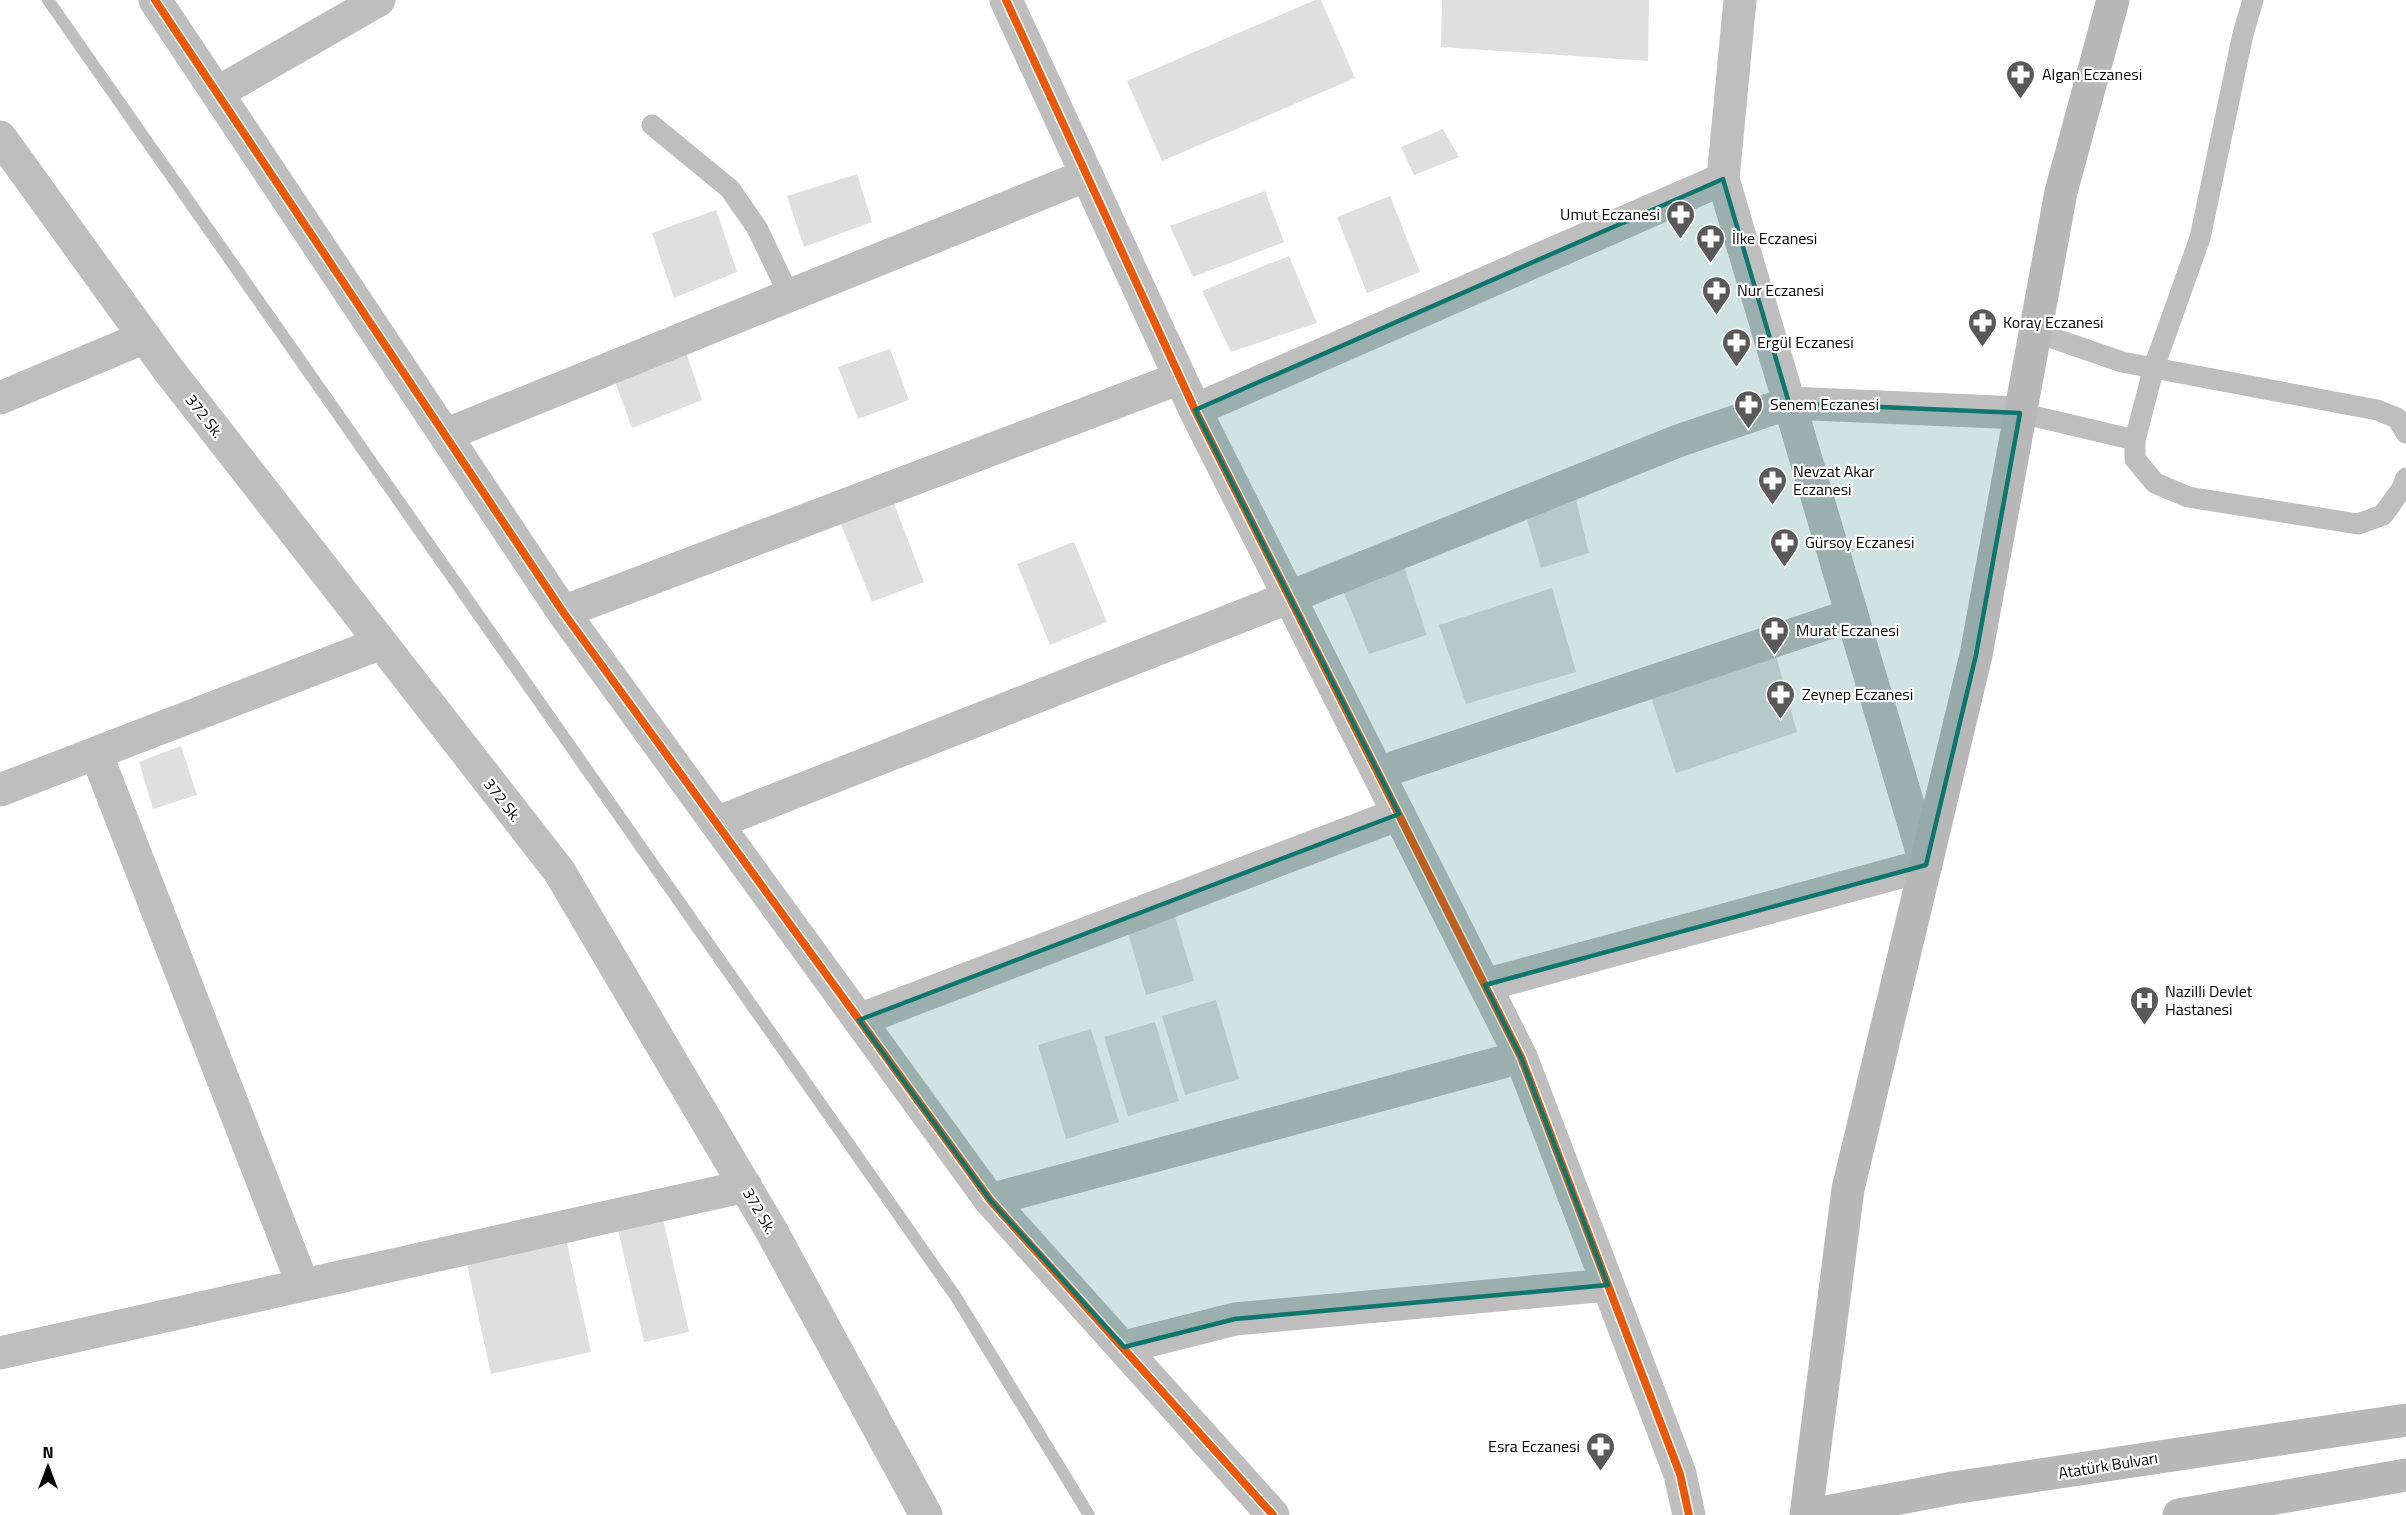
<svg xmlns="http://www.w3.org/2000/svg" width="2406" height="1515" font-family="'Titillium Web',sans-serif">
	<rect width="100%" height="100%" fill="#fff"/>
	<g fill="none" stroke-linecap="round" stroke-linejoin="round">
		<!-- stream -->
		<path stroke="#bebebe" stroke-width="12" d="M 48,0 L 956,1297 L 1089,1515"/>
	</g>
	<!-- building -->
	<path fill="#dfdfdf" d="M 1315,0 L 1321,0 L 1355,78 L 1162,161 L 1127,81 Z
		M 1442,0 L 1649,0 L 1648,61 L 1441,47 Z
		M 1443,129 L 1459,157 L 1414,175 L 1401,147 Z
		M 857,174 L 872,222 L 804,247 L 787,196 Z
		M 1265,191 L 1284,242 L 1193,277 L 1170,226 Z
		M 1390,196 L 1420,272 L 1367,293 L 1337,217 Z
		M 716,210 L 737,272 L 674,298 L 652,233 Z
		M 1289,256 L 1317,323 L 1231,352 L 1202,291 Z
		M 683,343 L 702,400 L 632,428 L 610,368 Z
		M 890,349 L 909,400 L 858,419 L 838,367 Z
		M 1576,500 L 1589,553 L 1541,568 L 1526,516 Z
		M 893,501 L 924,582 L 872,602 L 840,522 Z
		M 1074,542 L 1107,622 L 1050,645 L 1017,564 Z
		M 1403,563 L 1427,635 L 1369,654 L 1339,581 Z
		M 1552,588 L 1576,672 L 1466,704 L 1439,625 Z
		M 1776,656 L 1797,732 L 1676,773 L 1651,697 Z
		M 181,746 L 197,795 L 153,809 L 139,762 Z
		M 1172,906 L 1194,981 L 1146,995 L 1124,919 Z
		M 1216,1000 L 1239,1079 L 1185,1095 L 1162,1016 Z
		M 1155,1022 L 1179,1101 L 1128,1116 L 1104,1037 Z
		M 1091,1029 L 1119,1122 L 1066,1139 L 1038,1045 Z
		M 663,1219 L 689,1332 L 644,1342 L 618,1230 Z
		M 567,1243 L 591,1352 L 491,1374 L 467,1264 Z"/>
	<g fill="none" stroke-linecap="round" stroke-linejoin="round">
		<!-- lane -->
		<path stroke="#bebebe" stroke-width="21" d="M 2253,0 L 2243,34 L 2200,238 L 2154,367 L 2135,440 L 2135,459 L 2155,483 L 2188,497 L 2358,524 L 2383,515 L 2401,490 L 2406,478
			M 652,125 L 730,189 L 757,228 L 789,295
			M 2035,332 L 2122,362 L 2377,410 L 2397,418 L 2406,433
			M 2020,413 L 2135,440"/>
		<!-- street -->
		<path stroke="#bebebe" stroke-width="33" d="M 155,0 L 563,612 L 990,1200 L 1273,1515
			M 1006,0 L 1195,410 L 1521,1057 L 1680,1474 L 1689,1515
			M 217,93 L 379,0
			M 0,137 L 167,368 L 559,871 L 771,1230 L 926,1515
			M 0,398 L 145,337
			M 1195,410 L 1723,179
			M 445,435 L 1087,175
			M 563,612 L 1180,378
			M 96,753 L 303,1285
			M 1378,773 L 1852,615
			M 0,790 L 381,643
			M 716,823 L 1290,597 L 1678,441 L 1789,403 L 2020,413
			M 1485,985 L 1926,865 L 1723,179 L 1740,0
			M 859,1020 L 1399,814
			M 990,1200 L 1521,1057
			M 1124,1347 L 1235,1319 L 1608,1285
			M 0,1353 L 746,1186"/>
		<!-- secondary -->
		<path stroke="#b8b8b8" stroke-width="33" d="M 1806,1515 L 1848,1189 L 1976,655 L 2061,192 L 2113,0
			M 1810,1515 L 1953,1488 L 2406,1420
			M 2179,1515 L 2406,1475"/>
		<defs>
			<path id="cycleway" d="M 155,0 L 563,612 L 990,1200 L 1273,1515
				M 1006,0 L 1195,410 L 1521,1057 L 1680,1474 L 1689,1515"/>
		</defs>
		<!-- cycleway casing -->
		<use href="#cycleway" stroke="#fff" stroke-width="11"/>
		<!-- cycleway -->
		<use href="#cycleway" stroke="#e8590c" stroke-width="8"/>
	</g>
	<!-- marked area -->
	<path fill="#0f766e" fill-opacity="0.2" stroke="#0f766e" stroke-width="4.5" stroke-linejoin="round" d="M 1723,179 L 1789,403 L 2020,413 L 1976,655 L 1926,865 L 1485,985 L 1521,1057 L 1608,1285 L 1235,1319 L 1124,1347 L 990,1200 L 859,1020 L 1399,814 L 1195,410 Z"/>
	<!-- icons -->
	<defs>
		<symbol id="pharmacy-pin" viewBox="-11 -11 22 30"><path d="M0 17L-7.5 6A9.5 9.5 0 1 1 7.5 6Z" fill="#595959" stroke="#fff"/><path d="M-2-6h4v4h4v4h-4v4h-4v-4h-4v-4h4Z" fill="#fff"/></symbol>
		<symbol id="hospital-pin" viewBox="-11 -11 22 30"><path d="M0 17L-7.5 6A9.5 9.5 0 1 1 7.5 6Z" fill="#595959" stroke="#fff"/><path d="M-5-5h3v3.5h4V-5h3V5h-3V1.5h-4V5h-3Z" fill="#fff"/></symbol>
	</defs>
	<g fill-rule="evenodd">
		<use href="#pharmacy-pin" x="2004" y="58" width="33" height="45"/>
		<use href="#pharmacy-pin" x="1664" y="198" width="33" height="45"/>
		<use href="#pharmacy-pin" x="1694" y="222" width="33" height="45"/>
		<use href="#pharmacy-pin" x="1700" y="274" width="33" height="45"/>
		<use href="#pharmacy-pin" x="1966" y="306" width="33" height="45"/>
		<use href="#pharmacy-pin" x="1720" y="326" width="33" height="45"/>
		<use href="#pharmacy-pin" x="1732" y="388" width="33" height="45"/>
		<use href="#pharmacy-pin" x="1756" y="464" width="33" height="45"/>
		<use href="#pharmacy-pin" x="1768" y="526" width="33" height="45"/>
		<use href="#pharmacy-pin" x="1758" y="614" width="33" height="45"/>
		<use href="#pharmacy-pin" x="1764" y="678" width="33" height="45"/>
		<use href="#hospital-pin" x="2128" y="984" width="33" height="45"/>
		<use href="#pharmacy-pin" x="1584" y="1430" width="33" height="45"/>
	</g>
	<g text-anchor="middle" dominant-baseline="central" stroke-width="4.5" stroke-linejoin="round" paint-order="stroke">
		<!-- poi labels -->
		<g font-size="16" fill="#000" stroke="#fff" text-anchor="start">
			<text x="2042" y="74">Algan Eczanesi</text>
			<text x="1660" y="214" text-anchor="end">Umut Eczanesi</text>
			<text x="1732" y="238">İlke Eczanesi</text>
			<text x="1737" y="290">Nur Eczanesi</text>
			<text x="2003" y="322">Koray Eczanesi</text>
			<text x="1757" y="342">Ergül Eczanesi</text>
			<text x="1770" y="404">Senem Eczanesi</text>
			<text x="1793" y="471">Nevzat Akar<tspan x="1793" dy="18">Eczanesi</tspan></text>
			<text x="1805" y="542">Gürsoy Eczanesi</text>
			<text x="1796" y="630">Murat Eczanesi</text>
			<text x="1802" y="694">Zeynep Eczanesi</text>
			<text x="2165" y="991">Nazilli Devlet<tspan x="2165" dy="18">Hastanesi</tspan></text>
			<text x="1580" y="1446" text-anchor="end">Esra Eczanesi</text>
		</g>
		<!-- street labels -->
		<g font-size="16" fill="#000" stroke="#fff">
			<text transform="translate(205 416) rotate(52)">372 Sk.</text>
			<text transform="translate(503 800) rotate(52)">372 Sk.</text>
			<text transform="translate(760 1211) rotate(60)">372 Sk.</text>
			<text transform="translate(2108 1465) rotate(-9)">Atatürk Bulvarı</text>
		</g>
	</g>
	<!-- north arrow -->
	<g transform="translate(48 1467)" stroke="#ffffff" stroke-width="4.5" paint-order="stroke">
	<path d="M0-4.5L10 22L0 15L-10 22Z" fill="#000000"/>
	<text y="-9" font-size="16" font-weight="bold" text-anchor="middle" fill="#000000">N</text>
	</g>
</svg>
